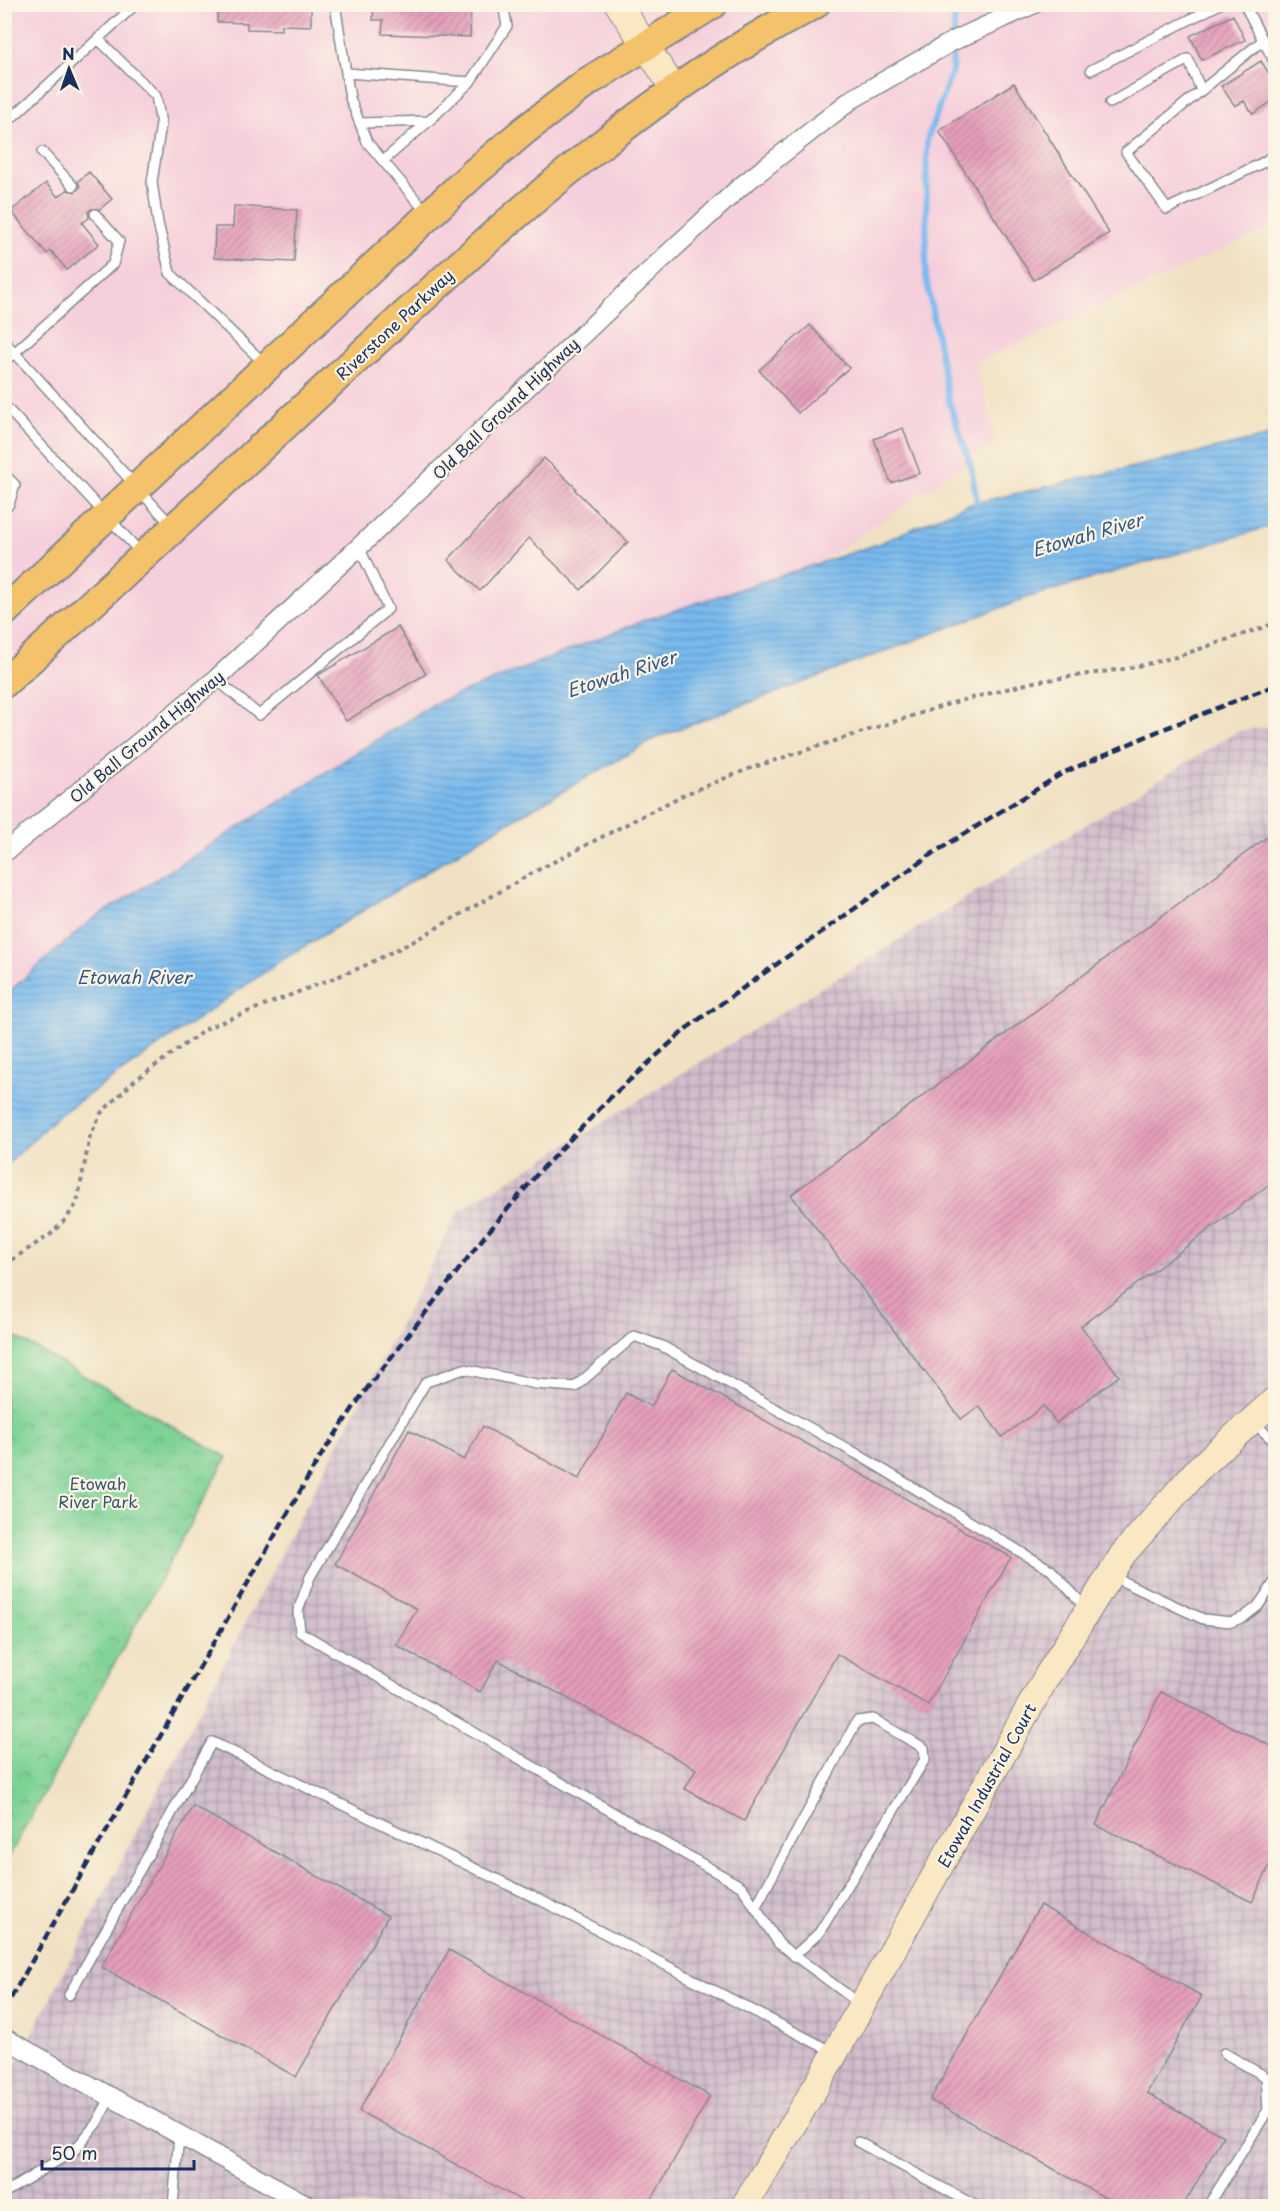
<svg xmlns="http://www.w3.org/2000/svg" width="1280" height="2211" font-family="'Playpen Sans',sans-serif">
	<defs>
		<pattern id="industrial-grid" width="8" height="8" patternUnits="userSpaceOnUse" patternTransform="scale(1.5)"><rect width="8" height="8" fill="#d1bdcc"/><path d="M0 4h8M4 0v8" fill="none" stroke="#a99aa9"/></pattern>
		<pattern id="park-crowns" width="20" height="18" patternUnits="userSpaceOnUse" patternTransform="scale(1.5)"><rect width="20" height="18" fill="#7dd295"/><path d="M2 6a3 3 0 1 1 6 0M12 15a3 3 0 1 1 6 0" fill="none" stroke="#66ab7d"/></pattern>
		<pattern id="water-rules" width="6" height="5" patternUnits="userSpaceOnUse" patternTransform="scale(1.5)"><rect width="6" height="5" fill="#79baee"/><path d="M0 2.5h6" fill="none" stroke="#6298c4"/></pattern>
		<pattern id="building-hatch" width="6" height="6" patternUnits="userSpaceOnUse" patternTransform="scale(1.5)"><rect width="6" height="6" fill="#e59eba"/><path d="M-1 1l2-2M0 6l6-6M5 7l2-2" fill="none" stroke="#b9819a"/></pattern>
	</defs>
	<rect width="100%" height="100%" fill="#fcf5e5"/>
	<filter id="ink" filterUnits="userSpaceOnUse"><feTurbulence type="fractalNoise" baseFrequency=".0167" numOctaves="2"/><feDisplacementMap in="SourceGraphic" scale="12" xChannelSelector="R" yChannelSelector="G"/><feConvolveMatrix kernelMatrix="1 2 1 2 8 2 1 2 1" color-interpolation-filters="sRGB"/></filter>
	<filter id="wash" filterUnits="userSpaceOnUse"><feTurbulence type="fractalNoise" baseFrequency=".008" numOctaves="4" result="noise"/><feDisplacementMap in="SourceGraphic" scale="24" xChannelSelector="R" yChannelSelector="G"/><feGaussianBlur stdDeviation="1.35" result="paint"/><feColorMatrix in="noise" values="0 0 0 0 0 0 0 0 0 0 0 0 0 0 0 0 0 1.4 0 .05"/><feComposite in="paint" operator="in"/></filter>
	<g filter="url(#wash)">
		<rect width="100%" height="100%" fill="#f0e1c2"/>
		<!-- built -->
		<path fill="#f5cfdb" d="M 5,5 L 1275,5 L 1275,225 L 976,363 L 996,442 L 593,718 L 5,1112 Z"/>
		<!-- industrial -->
		<path fill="url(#industrial-grid)" d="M 1275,726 L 1275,2206 L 5,2206 L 4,2088 L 459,1211 L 1238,731 Z"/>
		<!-- park -->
		<path fill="url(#park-crowns)" stroke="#4c807a" stroke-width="1.5" d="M 5,1331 L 227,1457 L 5,1864 Z"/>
		<!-- water -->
		<path fill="url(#water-rules)" stroke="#4a74a6" stroke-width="1.5" d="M 1275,435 L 1275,525 L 1029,597 L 658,737 L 500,827 L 282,960 L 55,1118 L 5,1167 L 5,995 L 90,921 L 434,704 L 645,620 L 878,544 L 966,505 Z"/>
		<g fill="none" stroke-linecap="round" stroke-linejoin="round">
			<!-- stream -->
			<path stroke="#79baee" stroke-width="6" d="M 955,4 L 952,71 L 927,140 L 926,277 L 949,402 L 971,466 L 977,503"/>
		</g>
		<g id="blocks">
			<!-- building -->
			<path fill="url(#building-hatch)" d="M 218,4 L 311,4 L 311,26 L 281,25 L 281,30 L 247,29 L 247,23 L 217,22 Z
				M 374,4 L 471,4 L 470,37 L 382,34 L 383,20 L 373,20 Z
				M 1233,15 L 1245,40 L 1202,60 L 1190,36 Z
				M 1261,61 L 1275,83 L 1275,99 L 1253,114 L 1244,101 L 1235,106 L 1221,86 Z
				M 1014,83 L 1109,233 L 1034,280 L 939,131 Z
				M 89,172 L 112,199 L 100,209 L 91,209 L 88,212 L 89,218 L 82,223 L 99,244 L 67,270 L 51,251 L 47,254 L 11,211 L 46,183 L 58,197 L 67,190 L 75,192 L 80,187 L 78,181 Z
				M 234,206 L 297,210 L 294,262 L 214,258 L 215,227 L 233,227 Z
				M 810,325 L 849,368 L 798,413 L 759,370 Z
				M 903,428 L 920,473 L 891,483 L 874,439 Z
				M 544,458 L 576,488 L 575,490 L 628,542 L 581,590 L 529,538 L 480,591 L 448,560 Z
				M 398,627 L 426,674 L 346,721 L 318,675 Z
				M 1275,831 L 1275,1180 L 1081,1326 L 1119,1376 L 1056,1423 L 1044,1406 L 1002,1437 L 979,1406 L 961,1419 L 791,1195 Z
				M 672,1369 L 1011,1557 L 928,1705 L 837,1654 L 744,1821 L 685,1789 L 696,1769 L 498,1660 L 480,1692 L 396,1645 L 417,1609 L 335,1564 L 409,1430 L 464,1460 L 483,1426 L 579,1479 L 626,1393 L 651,1407 Z
				M 1161,1692 L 1275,1748 L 1275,1854 L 1252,1902 L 1096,1825 Z
				M 193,1806 L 388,1916 L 296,2077 L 101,1967 Z
				M 1040,1905 L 1202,1996 L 1147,2093 L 1223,2136 L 1183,2206 L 1120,2206 L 930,2100 Z
				M 449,1950 L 710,2096 L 648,2206 L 531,2206 L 359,2111 Z"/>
		</g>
	</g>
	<g filter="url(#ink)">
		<use href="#blocks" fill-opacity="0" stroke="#868890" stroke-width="1.5"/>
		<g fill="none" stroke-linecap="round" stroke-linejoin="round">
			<defs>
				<path id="lane" d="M 335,4 L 350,98 L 367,142 L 427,213
					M 1244,4 L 1276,65
					M 98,39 L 156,96 L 161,124 L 152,182 L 158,223 L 170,273 L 266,365
					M 1262,41 L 1126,152 L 1167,209 L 1264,162 L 1276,153
					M 1091,70 L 1220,4
					M 347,73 L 470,82
					M 1110,103 L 1188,59 L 1201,90
					M 360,123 L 429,121
					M 4,125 L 136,4
					M 42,152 L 73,186
					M 383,161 L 429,121 L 470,82 L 507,26 L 503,4
					M 4,341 L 173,527
					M 4,362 L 113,264 L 119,241 L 95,214
					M 4,405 L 141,553
					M 4,474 L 15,485 L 9,504 L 4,509
					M 216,679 L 259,715 L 388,609 L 359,547
					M 1253,1422 L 1276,1443
					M 1111,1576 L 1203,1619 L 1231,1622 L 1244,1617 L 1258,1606 L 1276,1580
					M 755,1908 L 857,1721 L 873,1719 L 924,1748 L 925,1759 L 819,1933 L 794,1956
					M 69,1995 L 212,1742 L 542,1901 L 833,2052
					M 860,2004 L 779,1944 L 742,1887 L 300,1632 L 298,1611 L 310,1577 L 426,1382 L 464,1369 L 536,1384 L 575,1387 L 634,1336 L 662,1346 L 857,1454 L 1051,1570 L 1087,1609
					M 858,2142 L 976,2206
					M 4,2193 L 75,2150 L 96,2124 L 111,2097
					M 173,2206 L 179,2135
					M 1208,2206 L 1268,2110 L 1266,2077 L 1224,2053"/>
				<path id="street" d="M 4,853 L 216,679 L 359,547 L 659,262 L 740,187 L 851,100 L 953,41 L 1034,4
					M 4,2038 L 309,2206"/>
				<path id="secondary" d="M 618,4 L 674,89
					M 744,2206 L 821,2078 L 1047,1676 L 1123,1554 L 1197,1470 L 1276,1399"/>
				<path id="primary" d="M 4,612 L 474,173 L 525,130 L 589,81 L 713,4
					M 4,683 C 133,568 258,449 385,333 C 520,209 651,90 815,4"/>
			</defs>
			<!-- lane casing -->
			<use href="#lane" stroke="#868890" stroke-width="12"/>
			<!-- street casing -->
			<use href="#street" stroke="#868890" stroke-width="21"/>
			<!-- secondary casing -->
			<use href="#secondary" stroke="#868890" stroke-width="28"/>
			<!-- primary casing -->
			<use href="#primary" stroke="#868890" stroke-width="32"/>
			<!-- path -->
			<path stroke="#868890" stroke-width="4" stroke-dasharray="4.5 4.5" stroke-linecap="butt" d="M 4,1265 L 51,1234 L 66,1219 L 77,1203 L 90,1136 L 101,1113 L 134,1081 L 209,1027 L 362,967 L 414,941 L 536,871 L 683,795 L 751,768 L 952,703 L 1034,682 L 1130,668 L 1176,657 L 1276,623"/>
			<!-- lane -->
			<use href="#lane" stroke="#fff" stroke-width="9"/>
			<!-- street -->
			<use href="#street" stroke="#fff" stroke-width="18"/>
			<!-- secondary -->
			<use href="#secondary" stroke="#fae7c3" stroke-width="26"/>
			<!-- primary -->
			<use href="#primary" stroke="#f3c26a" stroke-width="28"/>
			<!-- rail -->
			<path stroke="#1b2f5e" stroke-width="4.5" stroke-dasharray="9 4.5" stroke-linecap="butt" d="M 4,2010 L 318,1460 L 362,1395 L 484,1237 L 540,1171 L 611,1097 L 687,1028 L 930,855 L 1063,773 L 1161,730 L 1276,685"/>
		</g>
	</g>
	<g text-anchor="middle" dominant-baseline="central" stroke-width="4.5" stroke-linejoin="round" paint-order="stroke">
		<!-- street labels -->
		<g font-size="16" fill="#1b2f5e" stroke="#fcf5e5">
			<text transform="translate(394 324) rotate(-43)">Riverstone Parkway</text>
			<text transform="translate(505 408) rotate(-44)">Old Ball Ground Highway</text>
			<text transform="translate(146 736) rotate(-40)">Old Ball Ground Highway</text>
			<text transform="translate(986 1785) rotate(-61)">Etowah Industrial Court</text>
		</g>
		<!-- park labels -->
		<g font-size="16" fill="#34586c" stroke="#fcf5e5">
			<text x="98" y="1483">Etowah<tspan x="98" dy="18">River Park</tspan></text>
		</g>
		<!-- water labels -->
		<g font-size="18" font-style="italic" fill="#375989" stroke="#fcf5e5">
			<text transform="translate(1087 534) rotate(-16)">Etowah River</text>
			<text transform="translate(621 673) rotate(-18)">Etowah River</text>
			<text x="134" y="976">Etowah River</text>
		</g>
	</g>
	<!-- margin -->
	<rect width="1280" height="2211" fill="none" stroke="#fcf5e5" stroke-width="24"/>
	<!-- north arrow -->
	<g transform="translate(69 69) rotate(358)" stroke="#fcf5e5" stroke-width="4.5" paint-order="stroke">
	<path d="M0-4.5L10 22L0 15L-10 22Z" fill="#1b2f5e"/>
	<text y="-9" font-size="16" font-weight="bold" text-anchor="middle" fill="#1b2f5e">N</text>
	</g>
	<!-- scale -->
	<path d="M42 2160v9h152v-9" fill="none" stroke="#1b2f5e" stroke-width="3"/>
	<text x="51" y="2160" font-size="18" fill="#1b2f5e" stroke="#fcf5e5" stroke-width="4.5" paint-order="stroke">50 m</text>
</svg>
